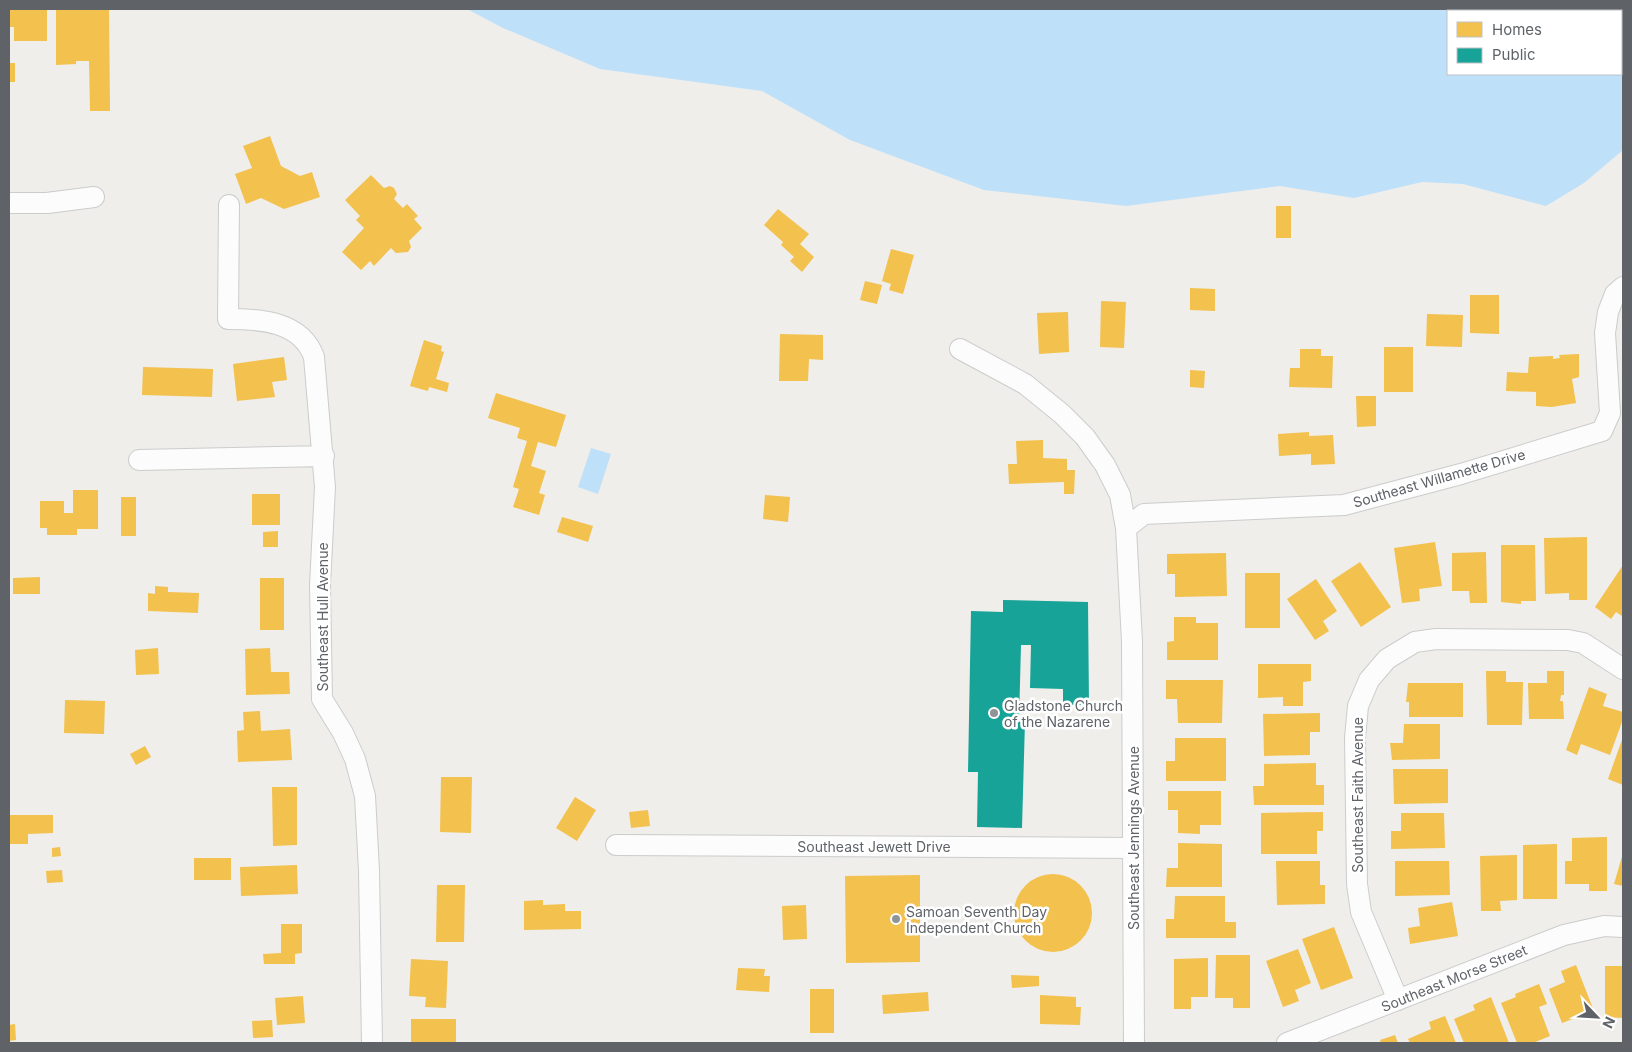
<svg xmlns="http://www.w3.org/2000/svg" width="1632" height="1052" font-family="Inter,sans-serif">
	<rect width="100%" height="100%" fill="#efeeea"/>
	<!-- water -->
	<path fill="#bfe0f9" fill-rule="evenodd" d="M 467,9 L 1623,9 L 1623,150 L 1584,183 L 1546,206 L 1463,184 L 1422,182 L 1354,198 L 1280,186 L 1126,206 L 984,190 L 850,140 L 762,91 L 600,69 L 503,28 ZM 1448,11 L 1621,11 L 1621,74 L 1448,74 Z
		M 591,448 L 611,454 L 598,494 L 578,487 Z"/>
	<!-- homes -->
	<path fill="#f2c14e" d="M 9,9 L 47,9 L 47,41 L 14,41 L 14,27 L 9,27 Z
		M 56,9 L 109,9 L 110,111 L 90,111 L 89,61 L 76,61 L 76,64 L 56,65 Z
		M 9,63 L 15,63 L 15,82 L 9,82 Z
		M 270,136 L 281,166 L 300,176 L 312,172 L 320,197 L 284,209 L 261,198 L 246,204 L 235,174 L 252,168 L 243,146 Z
		M 371,175 L 384,188 L 390,186 L 394,188 L 397,194 L 394,199 L 403,208 L 407,204 L 418,216 L 414,219 L 422,228 L 409,241 L 411,247 L 408,252 L 396,253 L 391,248 L 374,266 L 370,261 L 361,270 L 342,252 L 364,228 L 356,220 L 360,216 L 345,200 Z
		M 1276,206 L 1291,206 L 1291,238 L 1276,238 Z
		M 778,209 L 809,234 L 800,244 L 814,257 L 802,272 L 790,261 L 794,257 L 781,245 L 783,242 L 764,225 Z
		M 891,249 L 914,255 L 903,294 L 889,290 L 891,284 L 882,281 Z
		M 865,281 L 882,285 L 877,304 L 860,300 Z
		M 1190,288 L 1215,289 L 1215,311 L 1190,310 Z
		M 1470,295 L 1499,295 L 1499,334 L 1470,333 Z
		M 1101,301 L 1126,302 L 1124,348 L 1100,347 Z
		M 1068,312 L 1069,352 L 1039,354 L 1037,313 Z
		M 1427,314 L 1463,315 L 1462,347 L 1426,346 Z
		M 780,334 L 823,335 L 823,360 L 809,359 L 808,381 L 779,381 Z
		M 424,340 L 442,346 L 441,351 L 444,352 L 436,379 L 449,383 L 447,392 L 429,387 L 428,391 L 410,386 Z
		M 1384,347 L 1413,347 L 1413,392 L 1384,392 Z
		M 1300,349 L 1321,349 L 1321,356 L 1333,356 L 1332,388 L 1289,387 L 1290,368 L 1300,368 Z
		M 1579,354 L 1579,377 L 1572,379 L 1576,403 L 1552,407 L 1536,406 L 1536,392 L 1506,391 L 1507,372 L 1528,373 L 1529,357 L 1553,356 L 1553,359 L 1560,358 L 1559,355 Z
		M 284,357 L 287,380 L 272,382 L 275,397 L 237,401 L 233,364 Z
		M 143,367 L 213,369 L 212,397 L 142,395 Z
		M 1190,370 L 1205,371 L 1204,388 L 1190,387 Z
		M 496,393 L 566,415 L 556,447 L 538,442 L 531,466 L 546,471 L 539,493 L 545,495 L 539,515 L 513,507 L 519,489 L 513,487 L 527,441 L 517,438 L 520,428 L 488,418 Z
		M 1356,396 L 1376,396 L 1376,426 L 1357,427 Z
		M 1309,432 L 1309,436 L 1333,435 L 1335,464 L 1311,465 L 1311,454 L 1279,456 L 1278,434 Z
		M 1043,440 L 1043,458 L 1067,459 L 1067,470 L 1075,470 L 1074,494 L 1064,494 L 1064,482 L 1009,484 L 1008,464 L 1017,464 L 1016,441 Z
		M 73,490 L 98,490 L 98,529 L 77,529 L 77,535 L 47,535 L 47,528 L 40,528 L 40,501 L 64,501 L 64,513 L 73,513 Z
		M 252,494 L 280,494 L 280,525 L 252,525 Z
		M 765,495 L 790,497 L 788,522 L 763,519 Z
		M 121,497 L 136,497 L 136,536 L 121,536 Z
		M 562,517 L 593,526 L 588,542 L 557,532 Z
		M 278,531 L 278,547 L 263,547 L 263,532 Z
		M 1587,537 L 1587,600 L 1569,600 L 1569,593 L 1545,594 L 1544,538 Z
		M 1435,542 L 1442,586 L 1419,589 L 1420,601 L 1402,603 L 1394,548 Z
		M 1501,545 L 1535,545 L 1536,601 L 1521,601 L 1521,604 L 1501,602 Z
		M 1486,552 L 1487,603 L 1470,603 L 1469,591 L 1452,591 L 1452,553 Z
		M 1226,553 L 1227,596 L 1175,597 L 1175,574 L 1167,574 L 1167,554 Z
		M 1360,562 L 1391,607 L 1361,627 L 1331,581 Z
		M 1623,565 L 1623,614 L 1622,616 L 1616,612 L 1611,619 L 1595,607 Z
		M 1245,573 L 1280,573 L 1280,628 L 1245,628 Z
		M 40,577 L 40,594 L 13,594 L 13,578 Z
		M 260,578 L 284,578 L 284,630 L 260,630 Z
		M 1316,579 L 1337,611 L 1323,621 L 1329,631 L 1315,640 L 1287,599 Z
		M 155,586 L 168,587 L 168,592 L 199,593 L 198,613 L 148,611 L 148,593 L 155,594 Z
		M 1174,617 L 1196,617 L 1196,623 L 1218,623 L 1218,660 L 1167,660 L 1167,642 L 1174,641 Z
		M 158,648 L 159,674 L 136,675 L 135,650 Z
		M 270,648 L 271,672 L 289,672 L 290,694 L 246,695 L 245,649 Z
		M 1258,664 L 1311,664 L 1311,681 L 1303,682 L 1303,706 L 1283,706 L 1283,697 L 1258,698 Z
		M 1486,671 L 1506,671 L 1506,682 L 1523,682 L 1522,725 L 1487,725 Z
		M 1547,671 L 1564,671 L 1564,695 L 1561,695 L 1560,701 L 1563,701 L 1564,719 L 1529,719 L 1528,683 L 1547,683 Z
		M 1166,680 L 1223,680 L 1222,723 L 1178,723 L 1177,699 L 1166,699 Z
		M 1408,683 L 1463,683 L 1463,717 L 1409,717 L 1409,702 L 1406,702 Z
		M 1589,687 L 1607,694 L 1603,706 L 1623,712 L 1623,719 L 1610,755 L 1581,744 L 1577,755 L 1566,750 Z
		M 65,700 L 105,701 L 104,734 L 64,733 Z
		M 260,711 L 261,731 L 290,729 L 292,760 L 238,762 L 237,731 L 244,730 L 243,712 Z
		M 1320,713 L 1320,732 L 1310,732 L 1310,755 L 1264,756 L 1263,714 Z
		M 1404,724 L 1440,724 L 1440,759 L 1392,760 L 1390,743 L 1403,743 Z
		M 1623,737 L 1623,785 L 1608,779 Z
		M 1175,738 L 1226,738 L 1226,781 L 1166,781 L 1166,761 L 1175,761 Z
		M 145,746 L 151,757 L 136,765 L 130,754 Z
		M 1316,763 L 1316,785 L 1324,785 L 1324,805 L 1254,805 L 1253,786 L 1264,786 L 1264,764 Z
		M 1393,769 L 1448,769 L 1448,803 L 1394,804 Z
		M 441,777 L 472,777 L 471,833 L 440,832 Z
		M 272,787 L 297,787 L 297,845 L 273,846 Z
		M 1168,791 L 1221,791 L 1221,825 L 1200,825 L 1200,834 L 1178,833 L 1178,810 L 1168,810 Z
		M 575,797 L 596,810 L 577,841 L 556,828 Z
		M 648,810 L 650,826 L 631,828 L 629,812 Z
		M 1323,812 L 1323,831 L 1317,831 L 1317,854 L 1261,854 L 1261,813 Z
		M 1401,813 L 1444,813 L 1445,848 L 1391,849 L 1391,831 L 1401,831 Z
		M 9,815 L 53,815 L 53,833 L 28,834 L 28,844 L 10,844 Z
		M 1607,837 L 1607,891 L 1589,891 L 1589,884 L 1565,884 L 1565,861 L 1572,861 L 1572,838 Z
		M 1178,843 L 1222,844 L 1222,887 L 1166,887 L 1167,868 L 1178,868 Z
		M 1557,844 L 1557,899 L 1523,899 L 1523,845 Z
		M 60,847 L 61,856 L 52,857 L 52,848 Z
		M 1623,853 L 1623,886 L 1614,884 Z
		M 1517,855 L 1517,900 L 1500,901 L 1501,911 L 1481,911 L 1480,856 Z
		M 194,858 L 231,858 L 231,880 L 194,880 Z
		M 1276,861 L 1320,861 L 1320,885 L 1325,885 L 1325,904 L 1277,905 Z
		M 1395,861 L 1449,861 L 1450,895 L 1395,896 Z
		M 297,865 L 298,894 L 241,896 L 240,867 Z
		M 62,870 L 63,882 L 47,883 L 46,871 Z
		M1014 913a39 39 0 1 1 78 0a39 39 0 1 1-78 0Z
		M 920,875 L 920,962 L 846,963 L 845,876 Z
		M 437,885 L 465,885 L 464,942 L 436,942 Z
		M 1175,896 L 1225,896 L 1225,922 L 1236,922 L 1236,938 L 1166,938 L 1166,919 L 1174,919 Z
		M 543,900 L 543,905 L 565,904 L 565,911 L 581,911 L 581,929 L 524,930 L 524,901 Z
		M 1452,902 L 1458,936 L 1410,944 L 1408,928 L 1420,926 L 1418,908 Z
		M 806,905 L 807,939 L 783,940 L 782,906 Z
		M 281,924 L 302,924 L 302,953 L 295,954 L 295,964 L 264,964 L 263,954 L 281,953 Z
		M 1334,927 L 1353,978 L 1321,990 L 1302,939 Z
		M 1298,949 L 1311,983 L 1295,990 L 1299,1001 L 1283,1007 L 1266,961 Z
		M 1216,955 L 1250,955 L 1250,1008 L 1233,1008 L 1233,998 L 1215,998 Z
		M 1208,958 L 1208,997 L 1191,997 L 1191,1009 L 1174,1009 L 1174,959 Z
		M 411,959 L 448,961 L 446,1008 L 425,1007 L 426,997 L 409,996 Z
		M 1576,965 L 1594,1011 L 1562,1023 L 1549,989 L 1565,982 L 1561,971 Z
		M 1605,966 L 1623,966 L 1623,1018 L 1605,1017 Z
		M 738,968 L 765,969 L 764,976 L 770,976 L 769,992 L 736,990 Z
		M 1011,975 L 1039,976 L 1039,986 L 1012,988 Z
		M 1539,984 L 1547,1004 L 1539,1007 L 1550,1036 L 1533,1043 L 1517,1043 L 1501,1003 L 1516,997 L 1515,994 Z
		M 810,989 L 834,989 L 834,1033 L 810,1033 Z
		M 928,992 L 929,1011 L 883,1014 L 882,995 Z
		M 1040,995 L 1076,997 L 1076,1007 L 1081,1007 L 1080,1025 L 1040,1024 Z
		M 303,996 L 305,1023 L 277,1025 L 275,998 Z
		M 1491,997 L 1509,1043 L 1464,1043 L 1454,1019 L 1475,1010 L 1473,1005 Z
		M 1445,1016 L 1456,1043 L 1410,1043 L 1408,1039 L 1431,1029 L 1429,1022 Z
		M 411,1019 L 456,1019 L 456,1043 L 411,1043 Z
		M 272,1020 L 273,1037 L 253,1038 L 252,1021 Z
		M 15,1024 L 16,1040 L 9,1041 L 9,1025 Z
		M 1395,1035 L 1398,1043 L 1381,1043 L 1380,1040 Z"/>
	<!-- public -->
	<path fill="#17a398" d="M 1003,600 L 1088,602 L 1089,705 L 1063,705 L 1063,689 L 1030,688 L 1031,645 L 1021,645 L 1019,721 L 1025,721 L 1022,828 L 977,827 L 978,772 L 968,772 L 971,611 L 1003,612 Z"/>
	<g fill="none" stroke-linecap="round" stroke-linejoin="round">
		<defs>
			<path id="minor" d="M 9,203 L 47,203 L 94,197
				M 229,205 L 228,319 C 260,319 301,321 314,357 L 325,487 L 320,585 L 322,699 L 343,733 L 355,759 L 365,796 L 369,871 L 372,1043
				M 960,349 L 1025,384 L 1062,414 L 1085,437 L 1105,465 L 1120,495 L 1126,528 L 1132,642 L 1134,1043
				M 139,460 L 324,456
				M 1126,528 L 1144,514 L 1344,505 L 1461,474 L 1602,431 L 1610,413 L 1605,333 L 1608,312 L 1615,294 L 1623,287
				M 616,845 L 1133,848
				M 1398,1000 L 1361,912 L 1357,884 L 1355,738 L 1358,706 L 1369,680 L 1387,659 L 1415,642 L 1436,639 L 1568,640 L 1583,643 L 1623,669
				M 1287,1043 L 1564,935 L 1604,926 L 1623,927"/>
		</defs>
		<!-- minor casing -->
		<use href="#minor" stroke="#cbcccc" stroke-width="22"/>
		<!-- minor -->
		<use href="#minor" stroke="#fdfcfc" stroke-width="20"/>
	</g>
	<!-- markers -->
	<g fill="#919496" stroke="#fff" stroke-width="2">
		<circle cx="994" cy="713" r="5"/>
		<circle cx="896" cy="919" r="5"/>
	</g>
	<g text-anchor="middle" dominant-baseline="central" stroke-width="5" stroke-linejoin="round" paint-order="stroke">
		<!-- street labels -->
		<g font-size="14" fill="#5f6368" stroke="#fff">
			<text transform="translate(1439 478) rotate(-16)">Southeast Willamette Drive</text>
			<text transform="translate(322 617) rotate(-90)">Southeast Hull Avenue</text>
			<text transform="translate(1357 795) rotate(-90)">Southeast Faith Avenue</text>
			<text transform="translate(1133 838) rotate(-90)">Southeast Jennings Avenue</text>
			<text x="874" y="846">Southeast Jewett Drive</text>
			<text transform="translate(1454 978) rotate(-22)">Southeast Morse Street</text>
		</g>
		<!-- poi labels -->
		<g font-size="14" fill="#5f6368" stroke="#fff" text-anchor="start">
			<text x="1004" y="705">Gladstone Church<tspan x="1004" dy="16">of the Nazarene</tspan></text>
			<text x="906" y="911">Samoan Seventh Day<tspan x="906" dy="16">Independent Church</tspan></text>
		</g>
	</g>
	<!-- border -->
	<rect width="1632" height="1052" fill="none" stroke="#5f6368" stroke-width="20"/>
	<!-- legend -->
	<rect x="1447" y="10" width="175" height="65" fill="#ffffff" stroke="#bfc1c3"/>
	<rect x="1457" y="22" width="25" height="15" fill="#f2c14e" stroke="#bfc1c3"/>
	<text x="1492" y="35" font-size="15" fill="#5f6368">Homes</text>
	<rect x="1457" y="48" width="25" height="15" fill="#17a398" stroke="#bfc1c3"/>
	<text x="1492" y="60" font-size="15" fill="#5f6368">Public</text>
	<!-- north arrow -->
	<g transform="translate(1597 1017) rotate(115)" stroke="#ffffff" stroke-width="4" paint-order="stroke">
	<path d="M0-4L9 19L0 12L-9 19Z" fill="#5f6368"/>
	<text y="-8" font-size="14" font-weight="bold" text-anchor="middle" fill="#5f6368">N</text>
	</g>
</svg>
